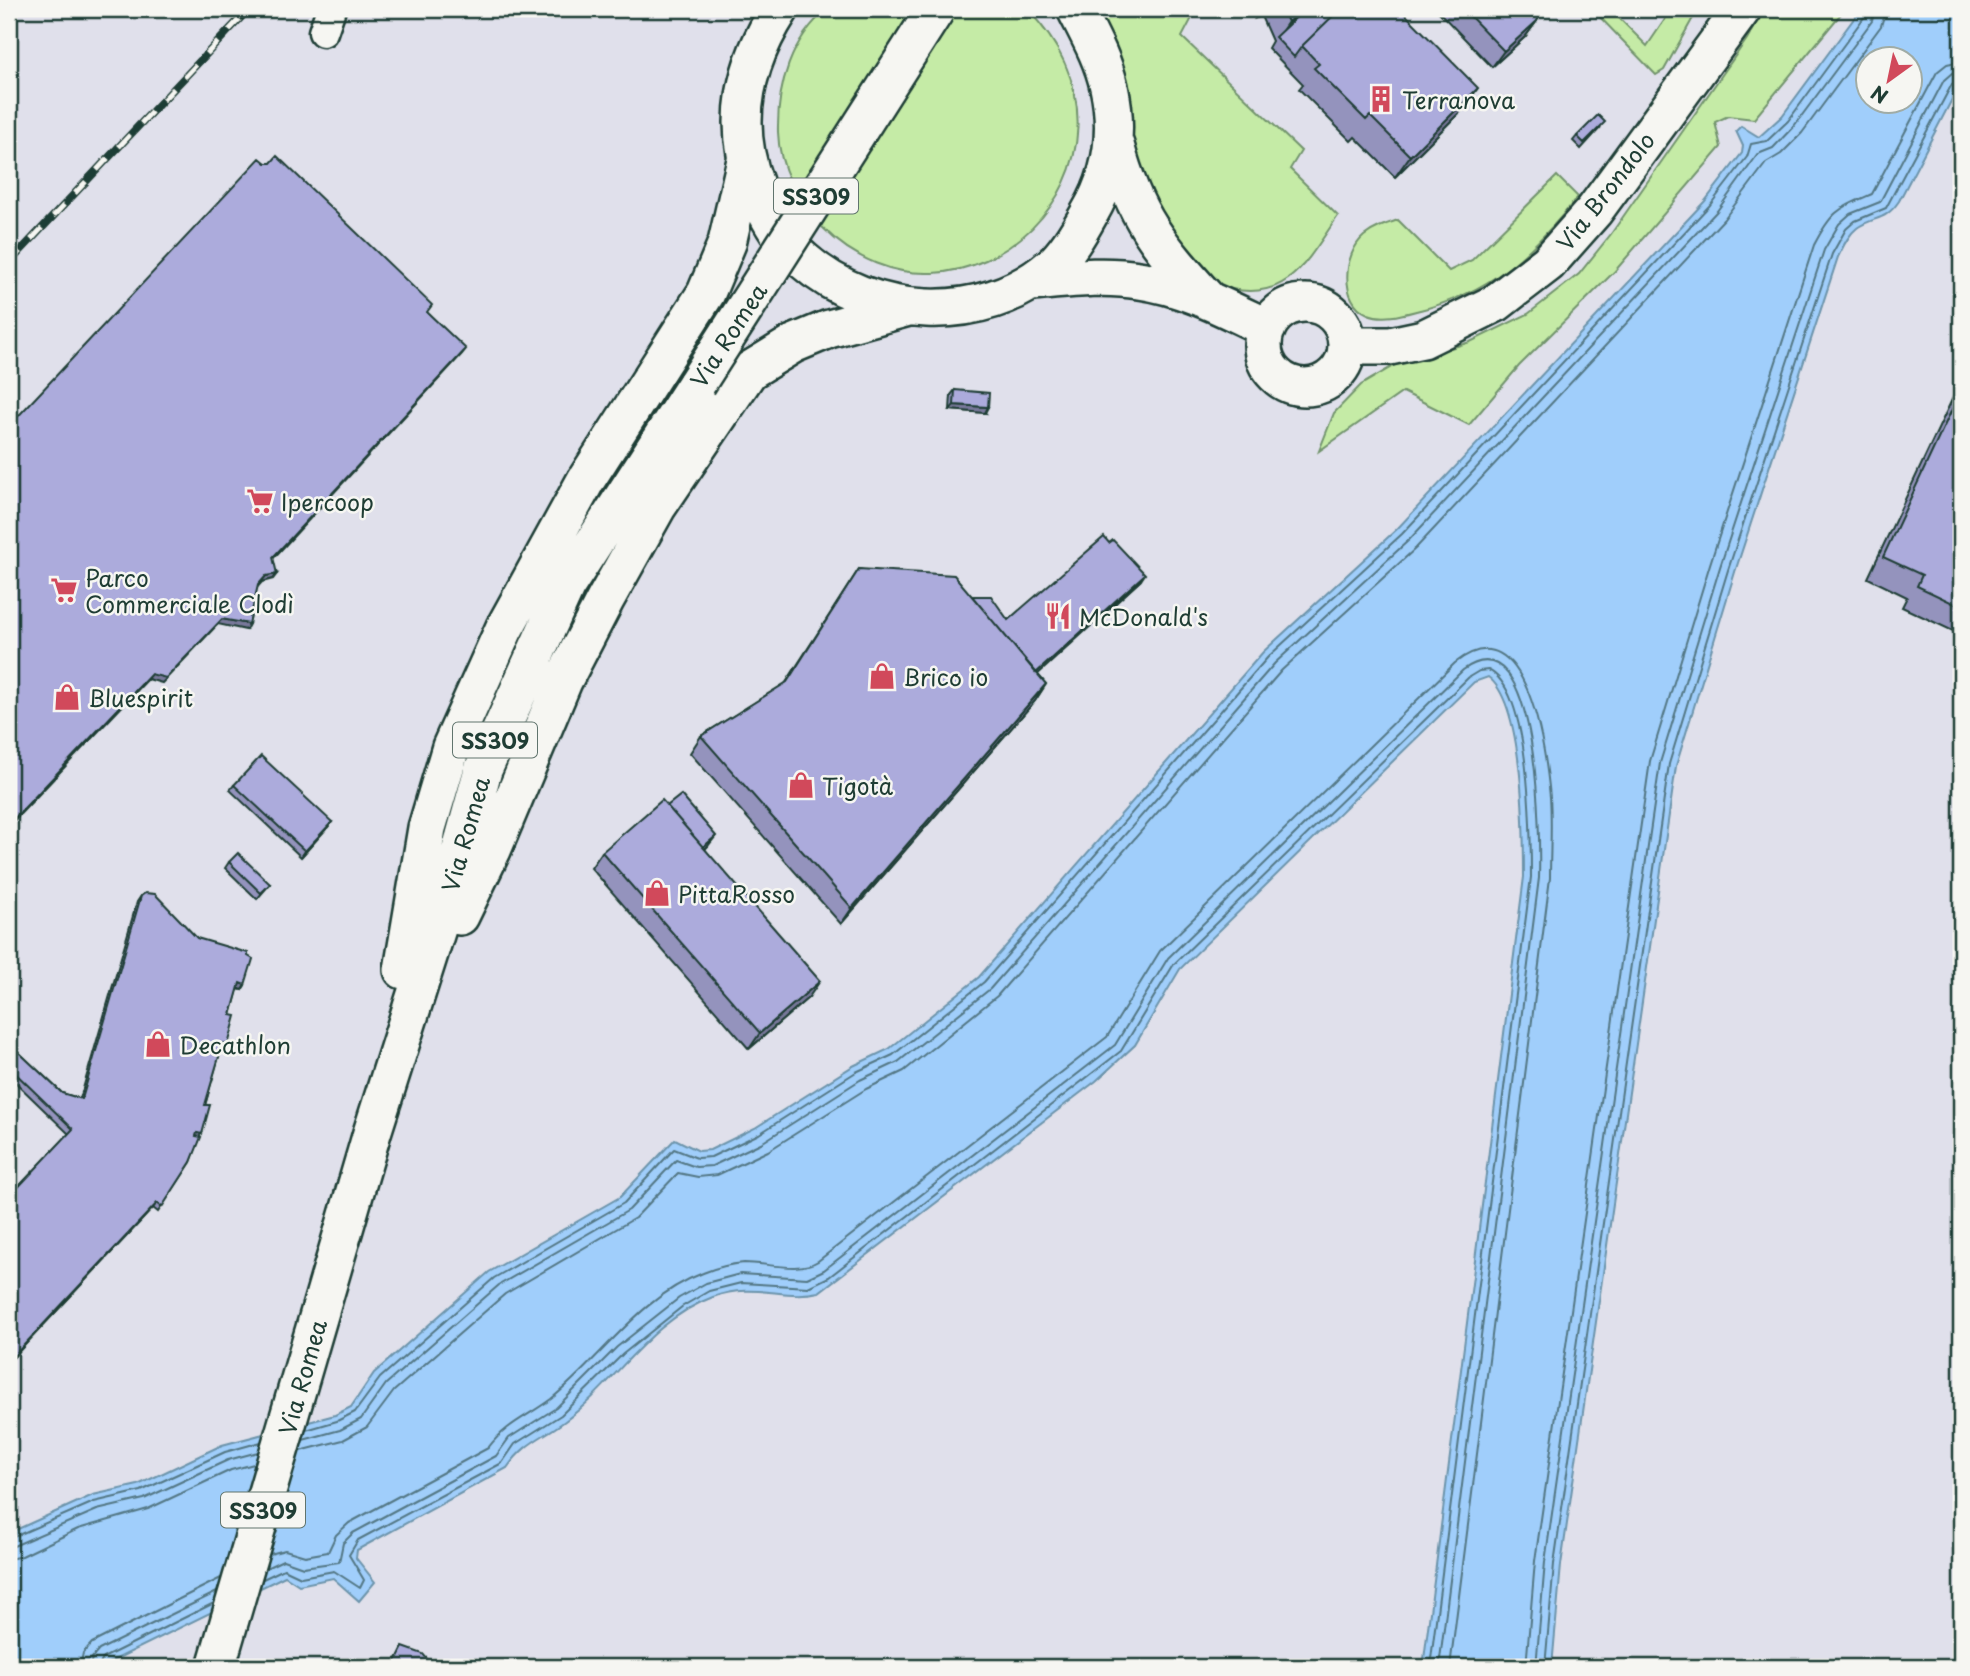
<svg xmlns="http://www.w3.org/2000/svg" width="1970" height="1676" font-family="'Playpen Sans',sans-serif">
	<rect width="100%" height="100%" fill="#e0e0eb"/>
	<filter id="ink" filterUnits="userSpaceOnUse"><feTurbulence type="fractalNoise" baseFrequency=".0143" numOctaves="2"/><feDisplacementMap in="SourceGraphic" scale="14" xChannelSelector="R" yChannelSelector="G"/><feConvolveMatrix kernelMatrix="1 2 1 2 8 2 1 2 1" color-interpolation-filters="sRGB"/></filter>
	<g filter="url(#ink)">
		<!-- green -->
		<path fill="#c5eba6" stroke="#72946d" stroke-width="2" d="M 828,9 L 1027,9 C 1177,164 959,366 821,226 C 797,201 779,167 778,132 C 777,86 791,38 828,9 Z
			M 1098,9 L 1182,9 L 1192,18 L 1182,37 L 1301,151 L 1290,169 L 1338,216 C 1323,237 1309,263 1288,279 C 1255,303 1207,288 1182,260 C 1175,252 1137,170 1134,158 C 1129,140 1134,118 1129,100 C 1123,68 1111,38 1098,9 Z
			M 1592,9 L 1610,9 L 1647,46 L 1672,9 L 1698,9 L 1664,70 L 1656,75 Z
			M 1764,9 L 1845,9 L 1754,119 L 1728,116 L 1715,122 L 1721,147 L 1615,271 L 1519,366 L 1469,425 L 1403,392 L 1319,451 L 1334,413 L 1361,385 L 1395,365 L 1470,342 L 1528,314 L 1579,274 L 1611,234 L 1747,39 Z
			M 1557,176 L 1578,197 C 1531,254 1490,294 1416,311 C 1401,315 1383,320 1368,314 C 1339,302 1343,254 1364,236 C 1374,228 1386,224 1398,220 L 1449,271 L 1472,260 Z"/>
		<!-- water -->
		<path fill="#a0cefb" stroke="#6c94ab" stroke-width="2" fill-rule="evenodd" d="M 1861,9 L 1961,9 L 1961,82 L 1899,201 C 1885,222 1874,216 1857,228 C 1848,235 1843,247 1838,257 L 1735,572 L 1676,766 L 1561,1565 L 1552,1667 L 1423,1667 L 1524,877 C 1524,833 1524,703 1488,677 L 1474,682 L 1180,969 L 1135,1045 L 1096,1081 L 819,1292 C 784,1300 754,1282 713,1297 C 650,1320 616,1383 565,1421 C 541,1439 525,1442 507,1468 L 357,1550 L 356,1558 L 375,1582 L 359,1601 L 333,1578 L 299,1585 L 285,1576 L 100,1667 L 9,1667 L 9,1533 L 93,1495 L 138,1485 L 222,1445 L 335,1415 L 351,1407 L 374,1373 L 489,1272 L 620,1197 L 675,1139 L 699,1151 L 710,1150 L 755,1128 L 853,1066 L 889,1049 L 979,977 L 1263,652 L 1397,529 L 1705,201 L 1742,153 L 1743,146 L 1736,131 L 1741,126 L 1759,137 L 1782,116 ZM 1868,60 L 1910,60 L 1910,102 L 1868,102 Z"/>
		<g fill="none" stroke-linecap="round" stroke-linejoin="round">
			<!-- shore -->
			<path stroke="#537784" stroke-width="2" d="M 306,1430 L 337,1421 L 355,1412 L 380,1378 L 494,1278 L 624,1203 L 674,1149 L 697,1158 L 711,1157 L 759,1134 L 856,1072 L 893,1055 L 984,982 L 1268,657 L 1402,534 L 1710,205 L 1747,157 L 1751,144 L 1767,141 L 1788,121 L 1865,16 L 1866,9
				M 303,1440 L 340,1430 L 361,1419 L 386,1384 L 499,1285 L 629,1210 L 676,1160 L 696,1167 L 712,1166 L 763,1142 L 860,1080 L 898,1062 L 990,989 L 1275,663 L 1409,540 L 1717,211 L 1758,154 L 1773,148 L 1794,126 L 1872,21 L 1875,9
				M 300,1451 L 343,1440 L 367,1427 L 394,1391 L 505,1294 L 635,1218 L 678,1173 L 698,1177 L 717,1175 L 768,1151 L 866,1089 L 904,1071 L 997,996 L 1282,670 L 1416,548 L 1724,219 L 1766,163 L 1781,154 L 1802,133 L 1881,26 L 1886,9
				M 9,1539 L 94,1502 L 141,1491 L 225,1452 L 261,1442
				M 9,1548 L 97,1510 L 144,1499 L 228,1460 L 258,1452
				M 270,1554 L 285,1550 L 305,1556 L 328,1552 L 336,1535 L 349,1523 L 488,1448 C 507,1423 527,1417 551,1399 C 602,1358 639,1297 703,1273 C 715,1268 731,1264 744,1263 C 767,1263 799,1273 818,1261 L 1107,1037 L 1160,951 L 1455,663 C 1528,605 1546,755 1550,797 C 1552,824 1550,852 1550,878 L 1450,1667
				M 9,1559 L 22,1556 L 78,1529 L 148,1509 L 231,1470 L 254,1464
				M 266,1568 L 283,1560 L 303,1567 L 339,1562 L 343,1543 L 353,1533 L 496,1456 L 509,1438 L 556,1408 L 617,1347 L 679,1298 L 706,1283 L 740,1274 L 807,1278 L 824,1270 L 1115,1045 L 1168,958 L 1463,670 C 1541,614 1540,842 1539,878 L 1439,1667
				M 263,1579 L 284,1569 L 301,1577 L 334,1571 L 360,1588 L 364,1580 L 349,1555 L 358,1540 L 502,1463 L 515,1444 L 561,1415 L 623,1354 L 683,1306 L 709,1291 L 741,1283 L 808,1287 L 829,1277 L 1121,1051 L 1174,964 L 1469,677 L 1479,671 L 1488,670 C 1531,689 1531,835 1531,877 L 1430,1667
				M 80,1667 L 83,1653 L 92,1643 L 221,1578
				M 90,1667 L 92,1658 L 99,1650 L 217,1592
				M 99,1667 L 103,1658 L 214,1603
				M 1526,1667 L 1535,1561 L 1650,761 L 1710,564 L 1814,245 C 1832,210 1838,209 1872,194 L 1937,72 L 1947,64 L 1961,61
				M 1536,1667 L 1545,1562 L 1660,763 L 1720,567 L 1824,250 L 1839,224 L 1850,214 L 1880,202 L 1944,80 L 1952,73 L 1961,71
				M 1545,1667 L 1554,1564 L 1669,764 L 1728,570 L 1832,254 L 1846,229 L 1855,221 L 1886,208 L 1952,84 L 1961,80"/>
			<defs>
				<path id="minor" d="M 323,32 L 331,9"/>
				<path id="major" d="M 780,9 C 745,63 731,123 755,185 C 765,212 780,241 803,260 C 870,319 982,327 1052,266 C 1067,253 1079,232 1089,214 C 1112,175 1119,132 1109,87 C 1103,59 1088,33 1076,9
					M 1115,145 C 1134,217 1160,247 1208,300
					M 1031,282 C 1067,279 1103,274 1139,280 C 1184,286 1227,309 1267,328
					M1263 345a42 42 0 1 1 84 0a42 42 0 1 1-84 0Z
					M 1347,346 L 1390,346 L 1423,339 L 1496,303 L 1548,263 L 1594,211 L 1742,9
					M 460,916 L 492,850 L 563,681 L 605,600 L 657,507 L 749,371 L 793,344 L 829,329 L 905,308
					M 403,970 L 427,828 L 451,747 L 504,629 L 586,480 L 706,293 L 727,243 L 746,160
					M 216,1667 L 372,1133 L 454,875 L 483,770 L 566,586 L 697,383"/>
			</defs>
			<!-- minor casing -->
			<use href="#minor" stroke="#1f3d34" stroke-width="33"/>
			<!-- major casing -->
			<use href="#major" stroke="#1f3d34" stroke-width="42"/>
			<!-- minor -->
			<use href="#minor" stroke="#f6f6f2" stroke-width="28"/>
			<!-- major -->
			<use href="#major" stroke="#f6f6f2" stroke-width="37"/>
			<defs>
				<path id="rail" d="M 9,263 L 249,9"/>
			</defs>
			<!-- rail casing -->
			<use href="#rail" stroke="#1f3d34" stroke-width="8"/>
			<!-- rail -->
			<use href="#rail" stroke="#f6f6f2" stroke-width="5" stroke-dasharray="16" stroke-linecap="butt"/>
			<defs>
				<path id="major-bridge" d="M 697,383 L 936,9"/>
			</defs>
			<!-- major-bridge casing -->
			<use href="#major-bridge" stroke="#1f3d34" stroke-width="42" stroke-linecap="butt"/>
			<!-- major-bridge -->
			<use href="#major-bridge" stroke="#f6f6f2" stroke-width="37"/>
		</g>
		<!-- wall -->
		<path fill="#9493bd" stroke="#1f3d34" stroke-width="2" d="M 1252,9 L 1400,9 L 1463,109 L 1395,177 L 1355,137 L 1351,141 L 1299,89 L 1303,84 L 1268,48 L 1272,41 L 1261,16 L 1256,18 Z
			M 1436,9 L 1543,9 L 1537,21 L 1525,37 L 1492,67 Z
			M 1601,127 L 1581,149 L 1573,141 L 1577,136 Z
			M 1961,383 L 1961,627 L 1957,625 L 1953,631 L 1902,607 L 1907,597 L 1868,578 L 1956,391 Z
			M 955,390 L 985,413 L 950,410 L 951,395 Z
			M 859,569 L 972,596 L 1008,620 L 1141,580 L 1037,674 L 1046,684 L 1035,701 L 841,924 L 690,753 L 701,736 L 785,684 Z
			M 234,785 L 332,822 L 301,857 L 230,790 Z
			M 667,806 L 708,846 L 705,849 L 809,997 L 749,1049 L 591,868 L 602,852 Z
			M 229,862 L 270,884 L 257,899 L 225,868 Z
			M 141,896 L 197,938 L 245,985 L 242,990 L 238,989 L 231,1015 L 224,1050 L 221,1049 L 205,1105 L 200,1137 L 191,1162 L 158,1212 L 153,1208 L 9,1362 L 9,1197 L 69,1134 L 9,1076 L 9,1043 L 62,1093 L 80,1099 L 137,902 Z"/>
		<!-- shaded-wall -->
		<path fill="#78789a" stroke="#1f3d34" stroke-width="2" d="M 1263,9 L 1266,9 L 1261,16 L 1256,18 Z
			M 1302,9 L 1309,9 L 1277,38 L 1288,22 Z
			M 1537,21 L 1525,37 L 1492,67 L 1504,51 Z
			M 1478,88 L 1463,109 L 1395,177 L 1410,156 Z
			M 466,349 L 462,354 L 269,563 L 273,557 Z
			M 954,405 L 988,407 L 985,413 L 950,410 Z
			M 277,574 L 273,579 L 262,582 L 254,591 L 266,576 Z
			M 1145,574 L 1141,580 L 1024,687 L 1027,681 Z
			M 222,619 L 249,624 L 246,630 L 218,624 L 162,683 L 148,679 L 9,826 L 9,824 L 151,674 Z
			M 1046,684 L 1035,701 L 841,924 L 852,908 Z
			M 332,822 L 328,827 L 301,857 L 305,851 Z
			M 716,836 L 708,846 L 691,862 L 698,851 Z
			M 820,981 L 809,997 L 749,1049 L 760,1033 Z
			M 240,983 L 245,985 L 242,990 L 236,988 Z
			M 223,1043 L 228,1045 L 224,1050 L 219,1049 Z
			M 157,1203 L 153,1208 L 9,1362 L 9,1361 Z"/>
		<!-- building -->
		<path fill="#acabdc" stroke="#1f3d34" stroke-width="2" d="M 1282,9 L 1302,9 L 1288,22 Z
			M 1305,9 L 1340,9 L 1302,46 L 1294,57 L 1275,37 Z
			M 1340,9 L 1400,9 L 1478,88 L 1410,156 L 1370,116 L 1366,120 L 1314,68 L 1319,64 L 1302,46 Z
			M 1463,9 L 1543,9 L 1537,21 L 1504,51 Z
			M 1598,115 L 1605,122 L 1584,143 L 1577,136 Z
			M 277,156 L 432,305 L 427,312 L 466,349 L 273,557 L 277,574 L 266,576 L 258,585 L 249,624 L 222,619 L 166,678 L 151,674 L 9,824 L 9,426 L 260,158 L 266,163 L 271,163 Z
			M 955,390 L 989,393 L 988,407 L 954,405 Z
			M 1961,390 L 1961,607 L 1917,586 L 1922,575 L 1883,557 Z
			M 1104,537 L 1109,543 L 1113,540 L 1145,574 L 1036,673 L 972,596 L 991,596 L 1008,620 Z
			M 859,569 L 954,575 L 1046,684 L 852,908 L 701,736 L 787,682 Z
			M 261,756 L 332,822 L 305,851 L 234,785 Z
			M 681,795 L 716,836 L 703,847 L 667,806 Z
			M 662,800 L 820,981 L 760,1033 L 602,852 Z
			M 238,853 L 270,884 L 261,893 L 229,862 Z
			M 145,893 L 155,894 L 197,938 L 248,953 L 248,956 L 253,959 L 245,985 L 240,983 L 231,1015 L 236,1016 L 228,1045 L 223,1043 L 205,1105 L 210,1105 L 202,1134 L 197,1133 L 196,1136 L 201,1137 L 191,1162 L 162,1207 L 157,1203 L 9,1361 L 9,1197 L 73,1129 L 9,1067 L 9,1043 L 62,1093 L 82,1099 L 141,896 Z
			M 403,1647 L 423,1654 L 434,1667 L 408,1667 L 397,1664 L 394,1667 L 393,1667 Z
			M 397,1664 L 408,1667 L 396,1667 Z"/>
	</g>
	<!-- icons -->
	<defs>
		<symbol id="building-bare" viewBox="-9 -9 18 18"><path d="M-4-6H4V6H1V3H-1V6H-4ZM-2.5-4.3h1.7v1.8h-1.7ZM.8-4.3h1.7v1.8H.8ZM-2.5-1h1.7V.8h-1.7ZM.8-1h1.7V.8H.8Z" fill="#d1495b" stroke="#f6f6f2" stroke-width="2.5" paint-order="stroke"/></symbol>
		<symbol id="supermarket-bare" viewBox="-9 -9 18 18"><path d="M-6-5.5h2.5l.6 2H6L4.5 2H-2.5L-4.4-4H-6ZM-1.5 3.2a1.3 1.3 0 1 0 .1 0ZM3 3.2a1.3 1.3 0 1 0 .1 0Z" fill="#d1495b" stroke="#f6f6f2" stroke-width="2.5" paint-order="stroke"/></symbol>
		<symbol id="restaurant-bare" viewBox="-9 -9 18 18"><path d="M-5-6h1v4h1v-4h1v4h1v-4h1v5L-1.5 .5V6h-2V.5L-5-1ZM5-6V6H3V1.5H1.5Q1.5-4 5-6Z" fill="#d1495b" stroke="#f6f6f2" stroke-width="2.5" paint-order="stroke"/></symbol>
		<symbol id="shop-bare" viewBox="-9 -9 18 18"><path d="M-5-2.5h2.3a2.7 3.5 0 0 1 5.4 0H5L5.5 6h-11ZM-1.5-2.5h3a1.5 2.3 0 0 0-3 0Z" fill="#d1495b" stroke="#f6f6f2" stroke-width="2.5" paint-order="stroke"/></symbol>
	</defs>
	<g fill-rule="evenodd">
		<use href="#building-bare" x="1362" y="80" width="38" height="38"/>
		<use href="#supermarket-bare" x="241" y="482" width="38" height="38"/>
		<use href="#supermarket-bare" x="45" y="571" width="38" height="38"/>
		<use href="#restaurant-bare" x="1039" y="597" width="38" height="38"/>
		<use href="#shop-bare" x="863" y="657" width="38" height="38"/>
		<use href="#shop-bare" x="48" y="678" width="38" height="38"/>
		<use href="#shop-bare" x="782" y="766" width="38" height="38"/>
		<use href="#shop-bare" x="638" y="874" width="38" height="38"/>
		<use href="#shop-bare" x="139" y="1025" width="38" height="38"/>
	</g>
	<g text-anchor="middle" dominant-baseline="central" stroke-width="5" stroke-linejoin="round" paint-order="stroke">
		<!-- shield labels -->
		<g fill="#f6f6f2" stroke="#60746d" stroke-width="2">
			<rect x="774" y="178.5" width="84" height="35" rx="5"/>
			<rect x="453" y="722.5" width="84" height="35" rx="5"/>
			<rect x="221" y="1492.5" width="84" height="35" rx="5"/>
		</g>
		<g font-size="21" font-weight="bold" fill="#1f3d34">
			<text x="816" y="196">SS309</text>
			<text x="495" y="740">SS309</text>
			<text x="263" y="1510">SS309</text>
		</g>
		<!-- poi labels -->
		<g font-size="23" fill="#1f3d34" stroke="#f6f6f2" text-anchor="start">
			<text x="1402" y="99">Terranova</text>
			<text x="281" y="501">Ipercoop</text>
			<text x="85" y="577">Parco<tspan x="85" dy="26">Commerciale Clodì</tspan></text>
			<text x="1079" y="616">McDonald's</text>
			<text x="903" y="676">Brico io</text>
			<text x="88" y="697">Bluespirit</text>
			<text x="822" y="785">Tigotà</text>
			<text x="678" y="893">PittaRosso</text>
			<text x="179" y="1044">Decathlon</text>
		</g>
		<!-- street labels -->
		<g font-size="23" fill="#1f3d34" stroke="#f6f6f2">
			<text transform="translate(1605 191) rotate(-52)">Via Brondolo</text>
			<text transform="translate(728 335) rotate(-57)">Via Romea</text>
			<text transform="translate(465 834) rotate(-74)">Via Romea</text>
			<text transform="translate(302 1377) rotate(-74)">Via Romea</text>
		</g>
	</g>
	<!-- margin -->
	<rect width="1970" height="1676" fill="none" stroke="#f6f6f2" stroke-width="35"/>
	<rect x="18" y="18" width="1935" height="1641" fill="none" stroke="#1f3d34" stroke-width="2.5" filter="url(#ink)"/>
	<!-- north arrow -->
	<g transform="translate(1889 80) rotate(213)"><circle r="33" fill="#f6f6f2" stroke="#a0aca6" stroke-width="2"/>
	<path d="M0-5L12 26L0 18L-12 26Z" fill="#d1495b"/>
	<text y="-10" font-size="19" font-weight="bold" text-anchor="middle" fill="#1f3d34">N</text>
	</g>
</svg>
